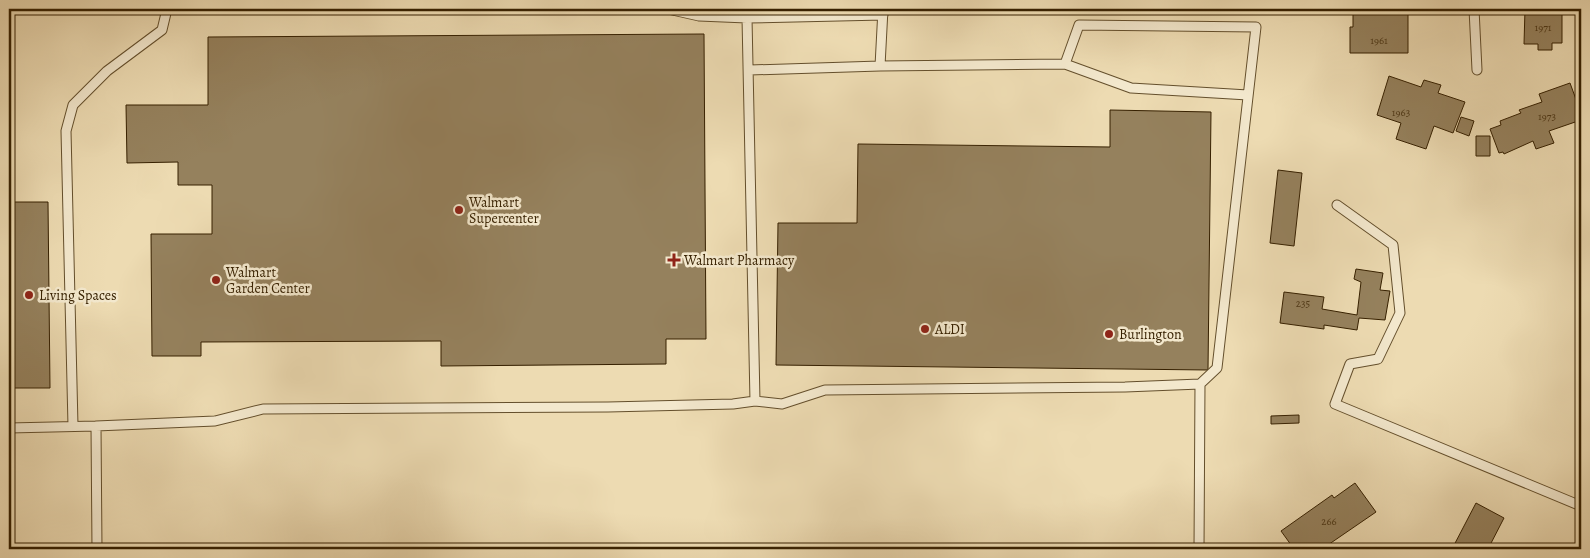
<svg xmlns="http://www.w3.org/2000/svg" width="1590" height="558" font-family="Alegreya,serif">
	<rect width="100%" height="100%" fill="#eddbb2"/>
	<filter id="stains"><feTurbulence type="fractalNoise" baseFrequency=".004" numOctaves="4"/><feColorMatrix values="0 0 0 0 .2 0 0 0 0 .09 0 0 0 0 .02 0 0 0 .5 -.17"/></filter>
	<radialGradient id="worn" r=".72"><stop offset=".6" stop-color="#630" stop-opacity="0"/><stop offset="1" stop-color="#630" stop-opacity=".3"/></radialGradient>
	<!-- building -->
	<path fill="#95815d" stroke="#362000" d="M 1353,9 L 1408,9 L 1408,53 L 1350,53 L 1350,27 L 1353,27 Z
		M 1525,9 L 1562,9 L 1562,43 L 1552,43 L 1552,50 L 1538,50 L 1538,44 L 1524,44 Z
		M 704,34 L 706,339 L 666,339 L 666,364 L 441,366 L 441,341 L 201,342 L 201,356 L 152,356 L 151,234 L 212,234 L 212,185 L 178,185 L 178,162 L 127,163 L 126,105 L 208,105 L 208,37 Z
		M 1389,76 L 1421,87 L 1424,80 L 1441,85 L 1438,93 L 1465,102 L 1453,133 L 1434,126 L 1426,149 L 1396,139 L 1401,123 L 1377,115 Z
		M 1570,83 L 1581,113 L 1581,120 L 1549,131 L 1554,143 L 1536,149 L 1533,141 L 1504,154 L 1503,152 L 1499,153 L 1490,129 L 1501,125 L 1500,121 L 1521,113 L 1519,110 L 1542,102 L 1539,94 Z
		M 1110,110 L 1211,112 L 1208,370 L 776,365 L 778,223 L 857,223 L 858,144 L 1110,147 Z
		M 1461,117 L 1474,121 L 1469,136 L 1456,131 Z
		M 1476,136 L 1490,136 L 1490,156 L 1476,156 Z
		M 1278,170 L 1302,173 L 1294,246 L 1270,243 Z
		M 9,202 L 48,202 L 50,388 L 9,388 Z
		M 1356,269 L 1383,273 L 1380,290 L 1390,291 L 1385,320 L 1359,318 L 1357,330 L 1324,325 L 1324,329 L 1280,323 L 1284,292 L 1324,297 L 1322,309 L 1357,315 L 1361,282 L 1354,279 Z
		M 1299,415 L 1299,423 L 1271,424 L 1271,416 Z
		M 1355,483 L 1376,512 L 1322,549 L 1294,549 L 1281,531 L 1332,495 L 1334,498 Z
		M 1476,503 L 1504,518 L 1488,549 L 1452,549 Z"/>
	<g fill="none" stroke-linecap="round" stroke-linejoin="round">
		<defs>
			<path id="service" d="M 668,9 L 699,16
				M 700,9 L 699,16 L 747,18 L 755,401
				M 1474,9 L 1477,70
				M 747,18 L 883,15
				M 1065,64 L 1131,88 L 1248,95
				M 880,66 L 1065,64 L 1079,25 L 1256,27 L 1217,368 L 1200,384
				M 750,70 L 880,66 L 883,9
				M 1337,205 L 1393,245 L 1400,313 L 1378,359 L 1350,364 L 1335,404 L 1581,506
				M 73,426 L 66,131 L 73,105 L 107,71 L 162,30 L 167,9
				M 96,426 L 215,421 L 263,409 L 608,407 L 733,404 L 755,401 L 782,404 L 825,390 L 1125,387 L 1200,384 L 1199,549
				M 9,428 L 96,426 L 97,549"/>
		</defs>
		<!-- service casing -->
		<use href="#service" stroke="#644f2c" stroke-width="11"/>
		<!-- service -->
		<use href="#service" stroke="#f3e8cd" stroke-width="9"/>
	</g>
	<!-- markers -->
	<g fill="#8f2418" stroke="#f3e8cd" stroke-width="2">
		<circle cx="459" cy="210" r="5"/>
		<path d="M671.5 252.5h5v5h5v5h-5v5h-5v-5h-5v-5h5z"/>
		<circle cx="216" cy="280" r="5"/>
		<circle cx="29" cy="295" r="5"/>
		<circle cx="925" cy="329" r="5"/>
		<circle cx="1109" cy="334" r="5"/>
	</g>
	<g text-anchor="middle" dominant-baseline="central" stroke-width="5" stroke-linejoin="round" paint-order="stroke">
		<!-- number labels -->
		<g font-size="11" fill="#4e3817">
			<text x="1543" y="27">1971</text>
			<text x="1379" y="40">1961</text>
			<text x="1401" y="112">1963</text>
			<text x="1547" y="116">1973</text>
			<text x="1303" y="303">235</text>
			<text x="1329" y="521">266</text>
		</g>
		<!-- poi labels -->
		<g font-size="14" fill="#362000" stroke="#f3e8cd" text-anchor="start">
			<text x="469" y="202">Walmart<tspan x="469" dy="16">Supercenter</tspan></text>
			<text x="684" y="260">Walmart Pharmacy</text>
			<text x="226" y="272">Walmart<tspan x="226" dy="16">Garden Center</tspan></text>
			<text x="39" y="295">Living Spaces</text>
			<text x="935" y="329">ALDI</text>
			<text x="1119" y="334">Burlington</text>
		</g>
	</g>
	<!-- margin -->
	<rect width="1590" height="558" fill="none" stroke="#eddbb2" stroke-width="30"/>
	<rect x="10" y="10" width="1570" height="538" fill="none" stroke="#362000" stroke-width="2.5"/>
	<rect x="15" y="15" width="1560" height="528" fill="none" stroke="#362000"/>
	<rect width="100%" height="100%" filter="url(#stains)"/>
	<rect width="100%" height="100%" fill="url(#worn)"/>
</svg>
